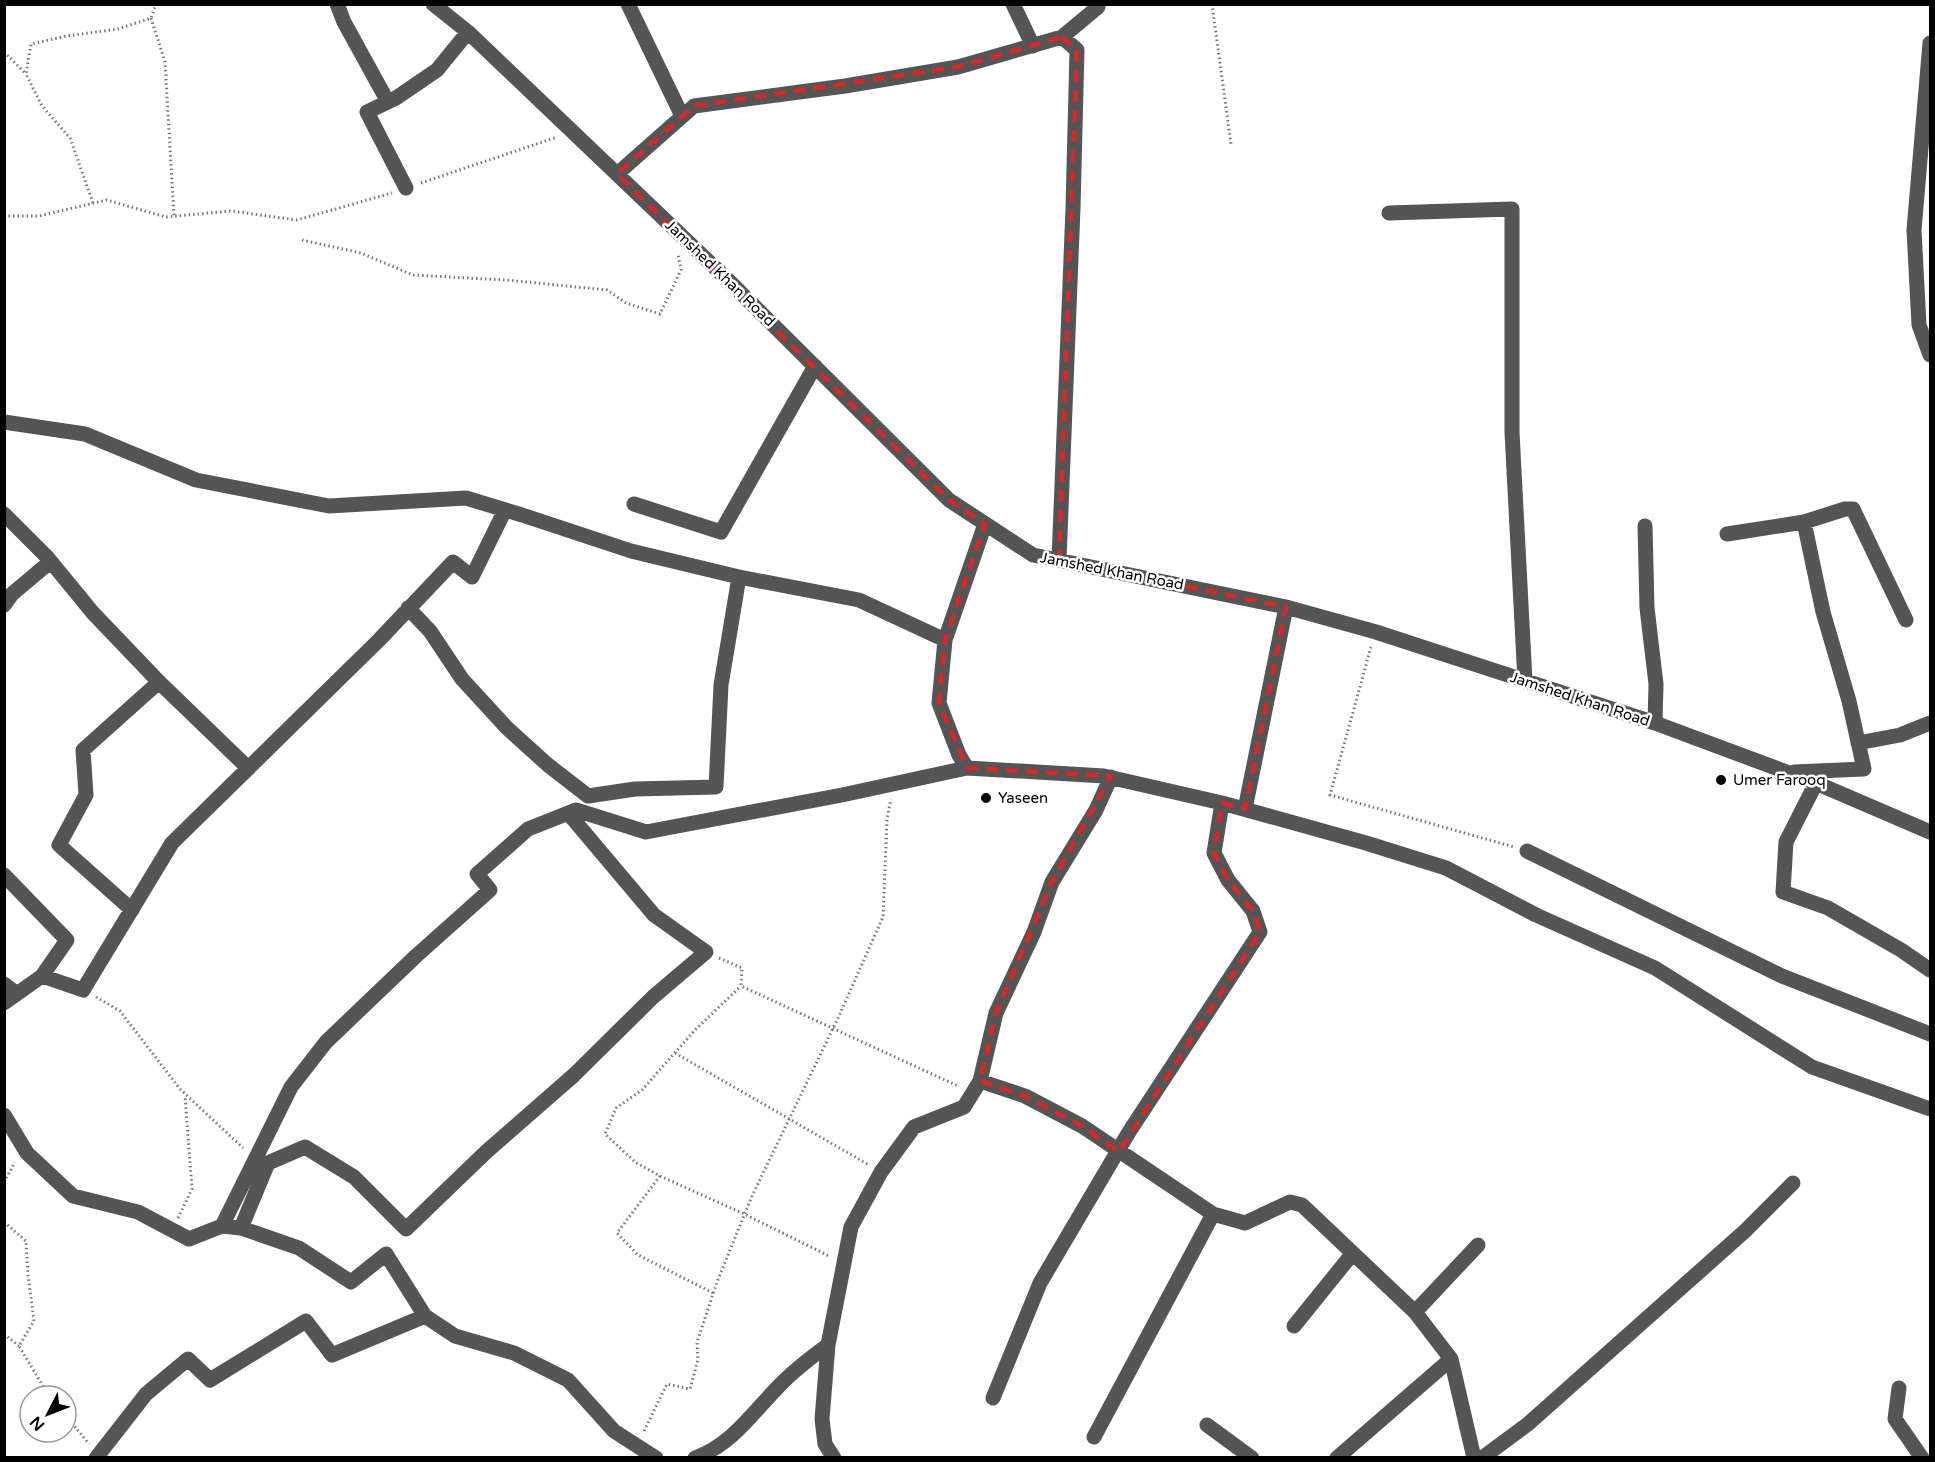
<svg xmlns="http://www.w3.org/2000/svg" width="1935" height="1462" font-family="'Varela Round',sans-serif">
	<rect width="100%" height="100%" fill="#fff"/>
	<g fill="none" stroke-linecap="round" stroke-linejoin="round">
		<!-- path -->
		<path stroke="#777" stroke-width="3" stroke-dasharray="1.5 3" stroke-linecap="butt" d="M 1212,4 L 1231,144
			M 151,18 L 165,62 L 174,216
			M 4,52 L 26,74
			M 421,183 L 557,137
			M 93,203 L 70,138 L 42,106 L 26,74 L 31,44 L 67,36 L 118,29 L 151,18 L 156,4
			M 4,216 L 39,216 L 107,200 L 166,217 L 231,211 L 297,220 L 392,193
			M 302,240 L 361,253 L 413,275 L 506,280 L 607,290 L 626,303 L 660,314 L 681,270 L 678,254
			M 1371,647 L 1330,795 L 1514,847
			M 719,958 L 742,968 L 741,986 L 958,1086
			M 96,997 L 120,1011 L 180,1089 L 243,1148
			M 675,1053 L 869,1165
			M 660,1176 L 744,1214 L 829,1256
			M 4,1182 L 15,1162
			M 178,1218 L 192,1189 L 185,1096
			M 4,1222 L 26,1241 L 28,1275 L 34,1321 L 19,1346 L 49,1396
			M 713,1293 L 638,1255 L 617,1233 L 660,1176 L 635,1162 L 605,1134 L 616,1108 L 642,1090 L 695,1030 L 741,986
			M 4,1334 L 19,1346
			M 66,1416 L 89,1444
			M 644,1431 L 667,1384 L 690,1389 L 698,1360 L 697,1342 L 717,1282 L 752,1196 L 839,1016 L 883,917 L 887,819 L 891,799"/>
		<!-- minor -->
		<path stroke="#555" stroke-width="15" d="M 337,4 L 344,22 L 388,102
			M 433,4 L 468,32 L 729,281 L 949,500 L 1033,555 L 1286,607 L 1376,632 L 1655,723 L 1816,783 L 1930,832
			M 628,4 L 682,116
			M 1013,4 L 1033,46
			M 1062,37 L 1098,7 L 1097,4
			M 1930,43 L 1914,230 L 1919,325 L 1930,355
			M 617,174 L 694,106 L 845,86 L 958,67 L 1062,37 L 1077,50 L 1073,208 L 1059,560
			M 406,188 L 367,112 L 396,98 L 437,70 L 468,32
			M 1389,213 L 1512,209 L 1512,432 L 1525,681
			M 4,422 L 85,434 L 196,480 L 329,506 L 466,498 L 522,515 L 631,551 L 739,577 L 859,600 L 945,640
			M 634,504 L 721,532 L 815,366
			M 4,514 L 47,557 L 93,613 L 159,682 L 248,768
			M 985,524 L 945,640 L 939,703 L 959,755 L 967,768 L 1104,776 L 1222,803 L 1214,853 L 1228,880 L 1253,911 L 1260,932 L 1129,1132 L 1040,1283 L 993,1398
			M 1645,526 L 1647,608 L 1656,684 L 1655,723
			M 1727,534 L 1804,522 L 1845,509 L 1853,509 L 1906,620
			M 4,605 L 12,594 L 50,562
			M 408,608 L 430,631 L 462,679 L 507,728 L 548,765 L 588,796 L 635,789 L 716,787 L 721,685 L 739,577
			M 1858,743 L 1900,735 L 1930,723
			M 1794,772 L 1864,769 L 1849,701 L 1823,612 L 1804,522
			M 1816,783 L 1786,842 L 1783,892 L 1828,908 L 1901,950 L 1930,970
			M 1222,803 L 1366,843 L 1446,868 L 1536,915 L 1655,968 L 1812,1067 L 1930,1109
			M 1245,809 L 1286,607
			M 1527,851 L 1782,976 L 1930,1034
			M 4,875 L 67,940 L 42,976
			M 132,910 L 59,845 L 86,795 L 83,750 L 159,682
			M 4,984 L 17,994
			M 4,1003 L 42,976 L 83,990 L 172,843 L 379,640 L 453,562 L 472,577 L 505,510
			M 980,1081 L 1025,1096 L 1082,1126 L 1213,1214 L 1245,1223 L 1290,1202 L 1302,1205 L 1415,1312 L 1451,1359 L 1474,1458
			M 4,1115 L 27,1153 L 73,1196 L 138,1212 L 189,1239 L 222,1226 L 291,1087 L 326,1042 L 416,956 L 490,890 L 477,874 L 528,829 L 576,810 L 646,832 L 842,795 L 967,768
			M 222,1226 L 241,1228 L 268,1163 L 305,1147 L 354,1177 L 406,1229 L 486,1152 L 574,1075 L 653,997 L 706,952 L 654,915 L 568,813
			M 241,1228 L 299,1248 L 351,1282 L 386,1254 L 425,1316
			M 1415,1312 L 1478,1245
			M 1294,1326 L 1353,1253
			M 1899,1388 L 1895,1419 L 1922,1458
			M 1207,1425 L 1252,1458
			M 1094,1437 L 1213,1214
			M 96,1458 L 146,1394 L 188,1359 L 210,1380 L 306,1321 L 332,1355 L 425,1316 L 455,1336 L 514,1353 L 568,1380 L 614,1431 L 656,1458
			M 695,1458 C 731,1445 751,1415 777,1388 C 792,1372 810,1358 828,1345
			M 834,1458 L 825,1444 L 822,1419 L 828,1345 L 851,1227 L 881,1172 L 914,1127 L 964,1107 L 980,1081 L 996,1013 L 1034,932 L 1052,882 L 1096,810 L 1111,777
			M 1337,1458 L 1451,1359
			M 1482,1458 L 1528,1424 L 1745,1231 L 1793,1183"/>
	</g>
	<!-- marked area -->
	<path fill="none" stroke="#d62828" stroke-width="4.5" stroke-dasharray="12 8" stroke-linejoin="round" d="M 1062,37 L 1077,50 L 1059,560 L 1286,607 L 1245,809 L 1222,803 L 1214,853 L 1228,880 L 1253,911 L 1260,932 L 1119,1152 L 1082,1126 L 1025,1096 L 980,1081 L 996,1013 L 1052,882 L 1111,776 L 967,768 L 939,703 L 945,640 L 985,524 L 949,500 L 617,174 L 694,106 L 958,67 Z"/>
	<!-- markers -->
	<g fill="#000" stroke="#fff" stroke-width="2">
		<circle cx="1721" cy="780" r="6"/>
		<circle cx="986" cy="798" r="6"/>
	</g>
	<g text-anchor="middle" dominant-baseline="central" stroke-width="5" stroke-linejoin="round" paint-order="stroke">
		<!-- street labels -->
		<g font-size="15" fill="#000" stroke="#fff">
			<text transform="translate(720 273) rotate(44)">Jamshed Khan Road</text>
			<text transform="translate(1112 571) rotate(11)">Jamshed Khan Road</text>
			<text transform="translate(1580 699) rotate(18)">Jamshed Khan Road</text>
		</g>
		<!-- poi labels -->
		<g font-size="15" fill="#000" stroke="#fff" text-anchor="start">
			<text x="1733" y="780">Umer Farooq</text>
			<text x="998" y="798">Yaseen</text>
		</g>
	</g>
	<!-- border -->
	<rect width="1935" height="1462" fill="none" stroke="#000000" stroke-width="12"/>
	<!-- north arrow -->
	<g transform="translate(48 1414) rotate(228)"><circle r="28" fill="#ffffff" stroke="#999999" stroke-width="1.5"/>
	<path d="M0-4.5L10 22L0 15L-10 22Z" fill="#000000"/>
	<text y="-9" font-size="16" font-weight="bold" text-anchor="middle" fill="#000000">N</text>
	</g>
</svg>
